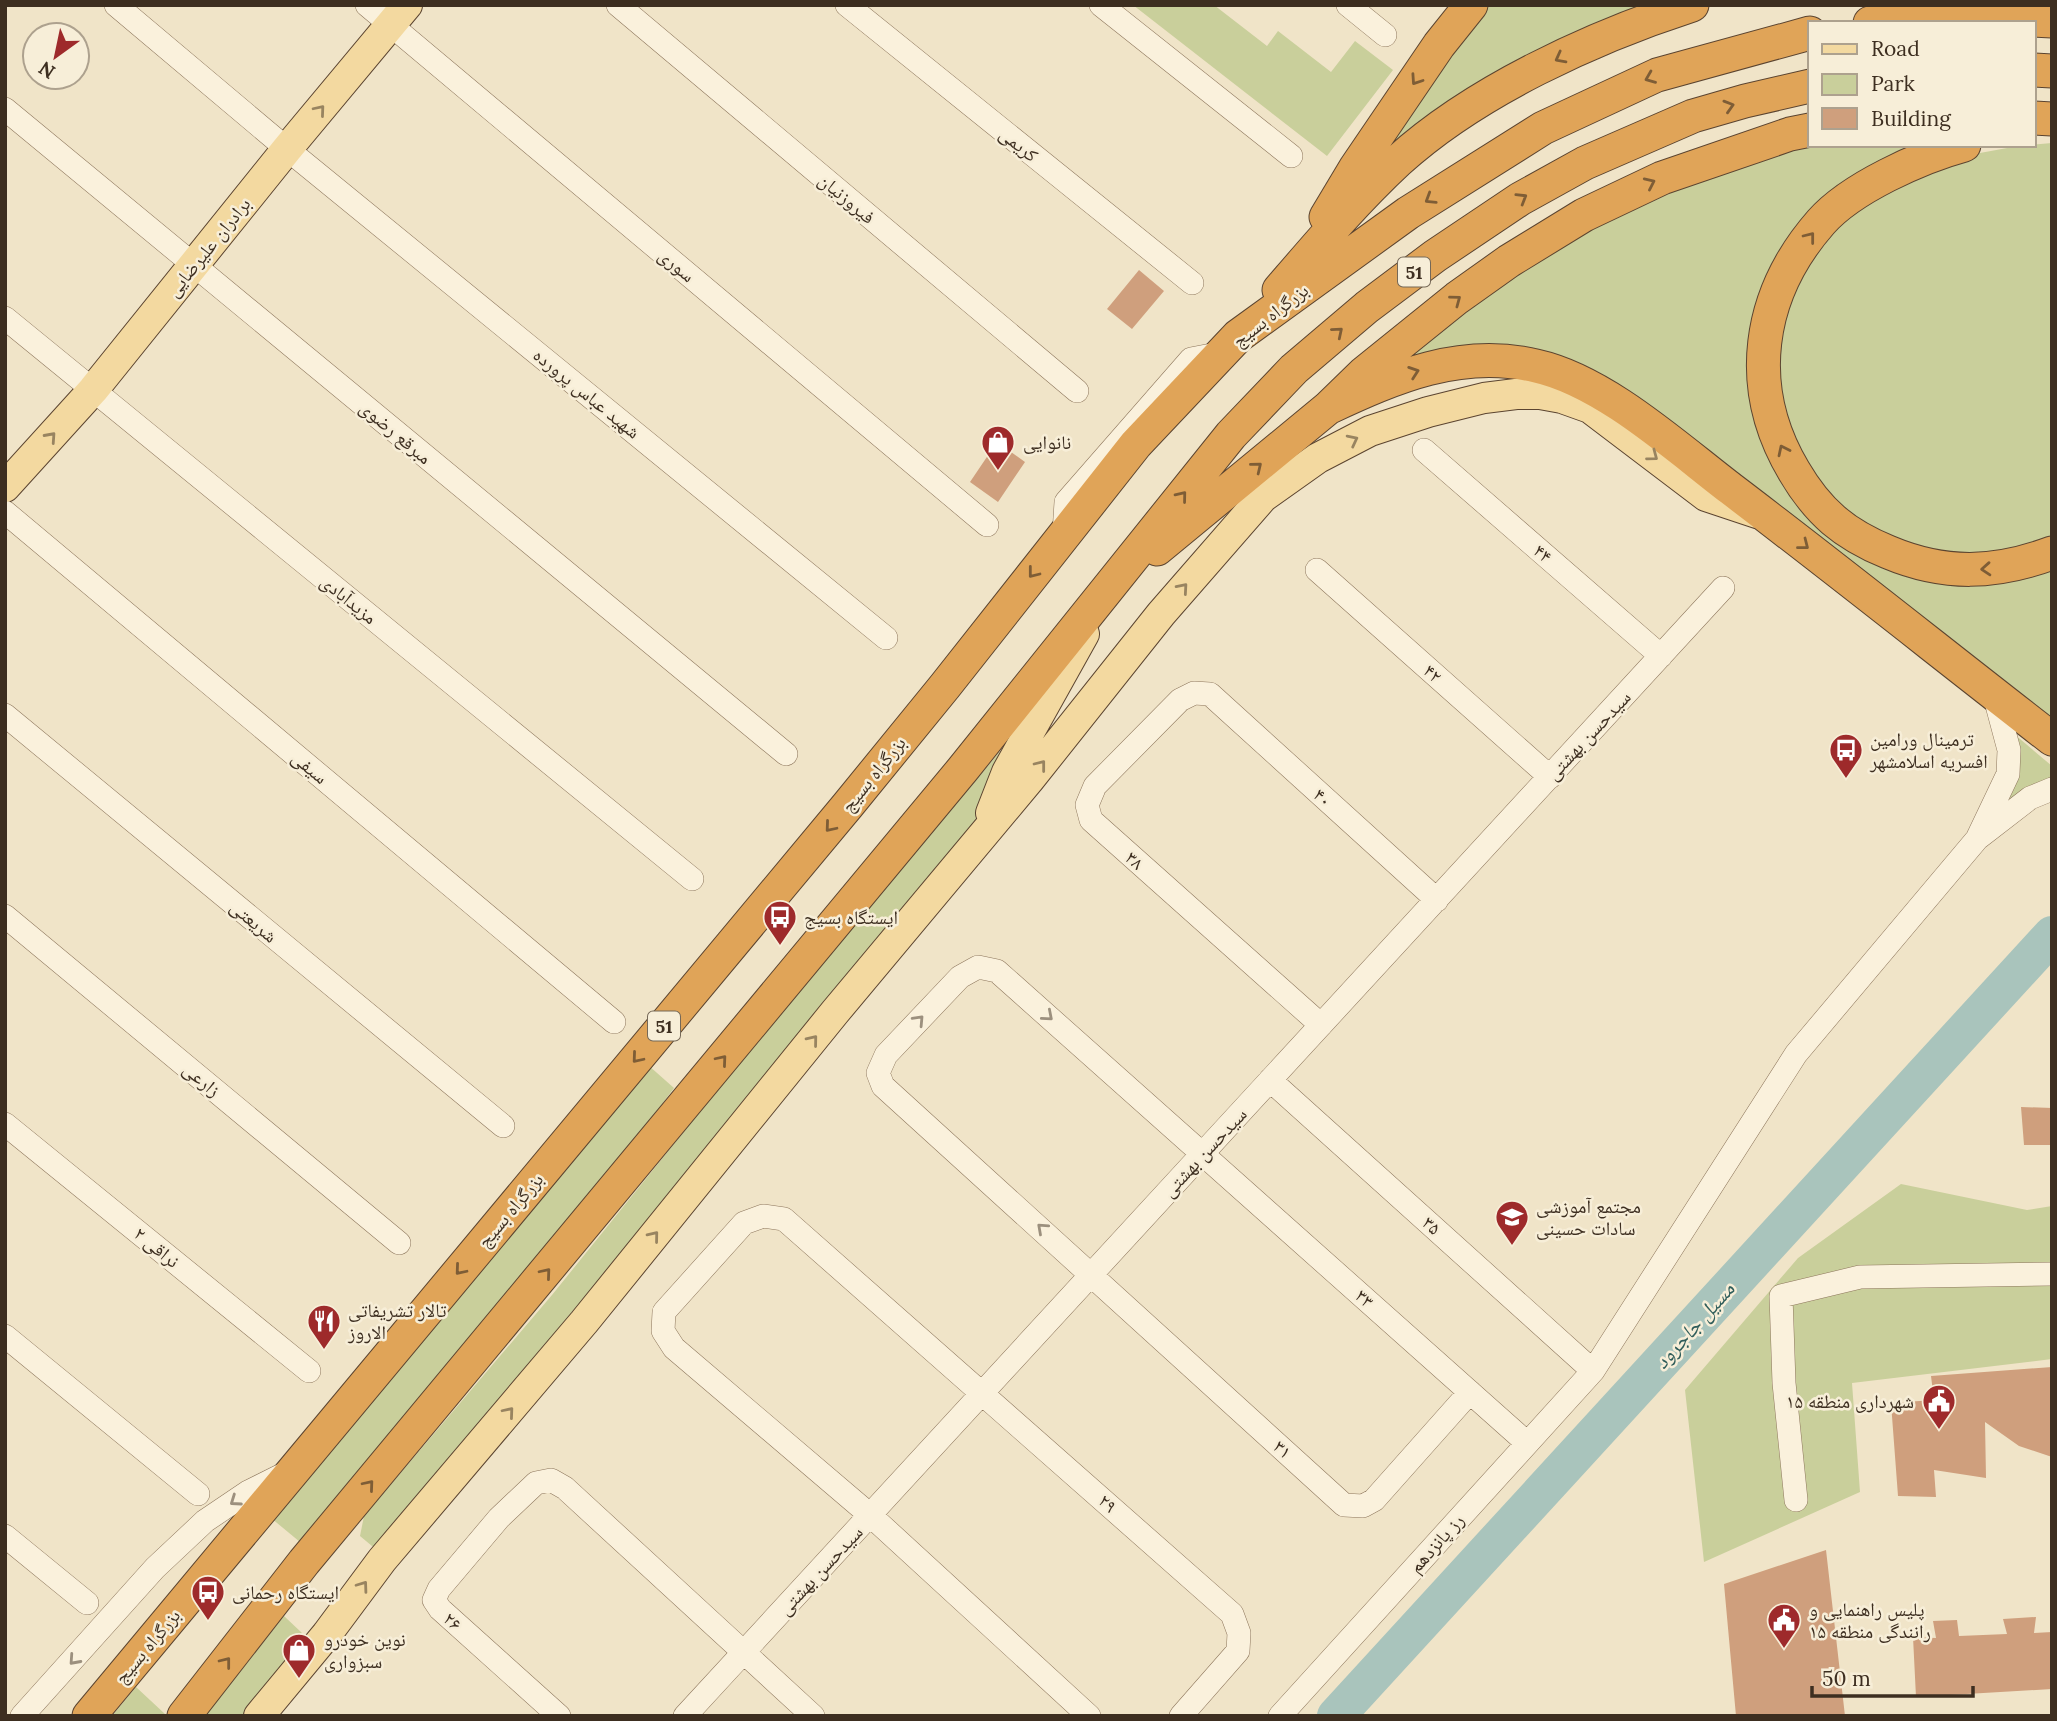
<svg xmlns="http://www.w3.org/2000/svg" width="2057" height="1721" font-family="Lora,'Noto Naskh Arabic',serif">
	<rect width="100%" height="100%" fill="#f0e4c8"/>
	<!-- green -->
	<path fill="#c9cf9b" d="M 1133,5 L 1214,5 L 1267,46 L 1278,31 L 1331,72 L 1355,41 L 1393,70 L 1327,156 Z
		M 1482,5 L 1658,5 L 1393,153 L 1382,148 Z
		M 2052,143 L 2052,541 L 2033,549 L 1941,557 L 1847,517 L 1789,443 L 1775,351 L 1802,264 L 1853,209 L 1969,155 L 2018,146 Z
		M 1810,145 L 1928,145 L 1849,188 L 1753,365 L 1844,541 L 2052,566 L 2052,725 L 1575,369 L 1365,382 L 1515,269 L 1690,176 Z
		M 1038,706 L 969,838 L 378,1551 L 360,1536 L 364,1516 L 552,1295 L 745,1056 Z
		M 2014,734 L 2052,766 L 2052,780 L 2000,811 Z
		M 648,1065 L 674,1088 L 585,1207 L 300,1542 L 271,1518 Z
		M 1901,1184 L 2027,1210 L 2052,1206 L 2052,1359 L 1852,1383 L 1860,1492 L 1704,1562 L 1685,1390 L 1798,1258 Z
		M 284,1616 L 302,1633 L 286,1666 L 246,1716 L 205,1716 Z
		M 136,1687 L 165,1714 L 163,1716 L 112,1716 Z"/>
	<g fill="none" stroke-linecap="round" stroke-linejoin="round">
		<!-- river -->
		<path stroke="#a9c4bc" stroke-width="38" d="M 1336,1716 L 2052,935"/>
	</g>
	<!-- building -->
	<path fill="#cf9f7d" d="M 1139,270 L 1164,291 L 1132,329 L 1107,309 Z
		M 997,442 L 1025,462 L 998,502 L 970,482 Z
		M 2021,1107 L 2052,1108 L 2052,1145 L 2024,1145 Z
		M 2052,1367 L 2052,1457 L 2019,1446 L 1985,1422 L 1986,1478 L 1934,1470 L 1936,1497 L 1898,1496 L 1891,1403 L 1934,1400 L 1931,1376 Z
		M 1826,1550 L 1845,1716 L 1736,1716 L 1724,1584 Z
		M 2036,1617 L 2034,1633 L 2052,1632 L 2052,1689 L 1916,1697 L 1913,1637 L 1936,1638 L 1933,1621 L 1957,1620 L 1959,1636 L 2007,1634 L 2003,1619 Z"/>
	<g fill="none" stroke-linecap="round" stroke-linejoin="round">
		<defs>
			<path id="minor" d="M 116,5 L 287,149 L 886,638
				M 367,5 L 987,525
				M 618,5 L 1077,391
				M 847,5 L 1192,283
				M 1101,5 L 1291,156
				M 1348,5 L 1385,35
				M 5,109 L 786,754
				M 5,318 L 692,879
				M 1424,450 L 1661,656
				M 5,512 L 614,1022
				M 1064,533 L 1066,502 L 1191,359 L 1222,353
				M 1317,570 L 1550,777
				M 1994,694 L 2009,750 L 2008,774 L 1977,839 L 2030,798 L 2052,789
				M 5,715 L 503,1126
				M 5,916 L 399,1243
				M 1321,1025 L 1091,820 L 1087,805 L 1095,786 L 1180,700 L 1194,693 L 1210,694 L 1437,900
				M 1270,1080 L 1593,1371
				M 5,1124 L 309,1371
				M 5,1336 L 198,1494
				M 1470,1392 L 1374,1500 L 1363,1506 L 1344,1505 L 883,1086 L 878,1073 L 886,1055 L 960,977 L 978,967 L 997,971 L 1527,1443
				M 1796,1500 L 1784,1383 L 1781,1296 L 1860,1277 L 2052,1274
				M 5,1536 L 87,1603
				M 22,1716 L 155,1568 L 205,1521 L 248,1492 L 286,1473
				M 559,1716 L 440,1609 L 434,1600 L 439,1589 L 499,1518 L 536,1483 L 551,1480 L 565,1488 L 813,1716
				M 685,1716 L 1723,588
				M 1089,1716 L 870,1515 L 674,1348 L 663,1331 L 664,1312 L 744,1223 L 763,1216 L 784,1219 L 1232,1614 L 1239,1633 L 1238,1651 L 1181,1716
				M 1280,1716 L 1593,1371 L 1796,1054 L 1977,839"/>
			<path id="major" d="M 5,487 L 93,390 L 287,149 L 407,5
				M 991,813 L 1007,772 L 1084,634
				M 259,1716 L 327,1634 L 382,1560 L 584,1322 L 835,1012 L 1029,780 L 1161,614 L 1263,497 L 1318,458 L 1370,431 L 1428,412 L 1484,398 L 1516,394 L 1540,394 L 1562,398 L 1590,408 L 1706,496 L 1757,513"/>
			<path id="highway" d="M 1870,23 L 1981,17 L 2052,21
				M 2034,70 L 2052,71
				M 2034,118 L 2052,119
				M 1964,145 C 1920,157 1851,188 1821,222 C 1757,295 1744,387 1794,471 C 1818,512 1844,534 1888,552 C 1945,576 1995,574 2052,553
				M 1326,217 L 1356,167 L 1439,45 L 1471,5
				M 1279,290 C 1317,246 1355,201 1398,161 C 1475,91 1593,37 1692,5
				M 1328,408 C 1394,377 1461,348 1536,366 C 1604,381 1676,447 1731,489 C 1839,571 1945,656 2052,739
				M 1157,549 L 1328,408 L 1364,373 L 1457,298 L 1509,261 L 1584,215 L 1662,178 L 1790,134 L 1810,130
				M 89,1716 L 848,805 L 945,686 L 1136,444 L 1238,336 L 1408,213 L 1543,128 L 1657,75 L 1810,33
				M 184,1716 L 304,1562 L 963,769 L 1231,435 L 1294,369 L 1367,307 L 1435,256 L 1520,199 L 1585,163 L 1693,116 L 1745,101 L 1810,86"/>
		</defs>
		<!-- minor casing -->
		<use href="#minor" stroke="#8d765c" stroke-width="24"/>
		<!-- major casing -->
		<use href="#major" stroke="#5b4430" stroke-width="32"/>
		<!-- highway casing -->
		<use href="#highway" stroke="#5b4430" stroke-width="35"/>
		<!-- minor -->
		<use href="#minor" stroke="#faf1dc" stroke-width="23"/>
		<!-- major -->
		<use href="#major" stroke="#f3d9a0" stroke-width="30"/>
		<!-- highway -->
		<use href="#highway" stroke="#e0a458" stroke-width="33"/>
	</g>
	<!-- one-way arrows -->
	<defs><path id="oneway-chevron" d="M-2-3.5L2.5 0L-2 3.5" fill="none" stroke-width="1.6" stroke-linecap="round" stroke-linejoin="round" transform="scale(1.75)"/></defs>
	<g stroke="#7e5d36">
		<use href="#oneway-chevron" transform="translate(1560 58) rotate(152)"/>
		<use href="#oneway-chevron" transform="translate(1650 78) rotate(158)"/>
		<use href="#oneway-chevron" transform="translate(1416 80) rotate(124)"/>
		<use href="#oneway-chevron" transform="translate(1729 106) rotate(-17)"/>
		<use href="#oneway-chevron" transform="translate(1650 183) rotate(-25)"/>
		<use href="#oneway-chevron" transform="translate(1522 198) rotate(-31)"/>
		<use href="#oneway-chevron" transform="translate(1430 199) rotate(148)"/>
		<use href="#oneway-chevron" transform="translate(1810 237) rotate(-52)"/>
		<use href="#oneway-chevron" transform="translate(1456 300) rotate(-37)"/>
		<use href="#oneway-chevron" transform="translate(1338 332) rotate(-40)"/>
		<use href="#oneway-chevron" transform="translate(1414 372) rotate(-19)"/>
		<use href="#oneway-chevron" transform="translate(1783 450) rotate(-116)"/>
		<use href="#oneway-chevron" transform="translate(1257 467) rotate(-39)"/>
		<use href="#oneway-chevron" transform="translate(1182 496) rotate(-51)"/>
		<use href="#oneway-chevron" transform="translate(1804 545) rotate(38)"/>
		<use href="#oneway-chevron" transform="translate(1986 569) rotate(176)"/>
		<use href="#oneway-chevron" transform="translate(1033 573) rotate(128)"/>
		<use href="#oneway-chevron" transform="translate(830 827) rotate(130)"/>
		<use href="#oneway-chevron" transform="translate(637 1058) rotate(130)"/>
		<use href="#oneway-chevron" transform="translate(722 1060) rotate(-50)"/>
		<use href="#oneway-chevron" transform="translate(460 1270) rotate(130)"/>
		<use href="#oneway-chevron" transform="translate(546 1273) rotate(-50)"/>
		<use href="#oneway-chevron" transform="translate(369 1485) rotate(-50)"/>
		<use href="#oneway-chevron" transform="translate(226 1662) rotate(-52)"/>
	</g>
	<g stroke="#988460">
		<use href="#oneway-chevron" transform="translate(320 110) rotate(-50)"/>
		<use href="#oneway-chevron" transform="translate(51 437) rotate(-48)"/>
		<use href="#oneway-chevron" transform="translate(1353 440) rotate(-27)"/>
		<use href="#oneway-chevron" transform="translate(1653 456) rotate(37)"/>
		<use href="#oneway-chevron" transform="translate(1183 588) rotate(-49)"/>
		<use href="#oneway-chevron" transform="translate(1041 765) rotate(-52)"/>
		<use href="#oneway-chevron" transform="translate(813 1040) rotate(-51)"/>
		<use href="#oneway-chevron" transform="translate(654 1236) rotate(-51)"/>
		<use href="#oneway-chevron" transform="translate(509 1412) rotate(-50)"/>
		<use href="#oneway-chevron" transform="translate(363 1586) rotate(-54)"/>
	</g>
	<g stroke="#9c907e">
		<use href="#oneway-chevron" transform="translate(1048 1016) rotate(41)"/>
		<use href="#oneway-chevron" transform="translate(919 1020) rotate(-47)"/>
		<use href="#oneway-chevron" transform="translate(1042 1228) rotate(-138)"/>
		<use href="#oneway-chevron" transform="translate(235 1501) rotate(145)"/>
		<use href="#oneway-chevron" transform="translate(74 1660) rotate(132)"/>
	</g>
	<!-- icons -->
	<defs>
		<symbol id="shop-pin" viewBox="-11 -11 22 30"><path d="M0 17L-7.5 6A9.5 9.5 0 1 1 7.5 6Z" fill="#9e2a2b" stroke="#f7eed8"/><path d="M-5-2.5h2.3a2.7 3.5 0 0 1 5.4 0H5L5.5 6h-11ZM-1.5-2.5h3a1.5 2.3 0 0 0-3 0Z" fill="#fff"/></symbol>
		<symbol id="bus-pin" viewBox="-11 -11 22 30"><path d="M0 17L-7.5 6A9.5 9.5 0 1 1 7.5 6Z" fill="#9e2a2b" stroke="#f7eed8"/><path d="M-5-6H5V4H4V6H2V4H-2V6H-4V4H-5ZM-3.5-4V0h7V-4ZM-3.5 1.2v1.5H-2V1.2ZM2 1.2v1.5H3.5V1.2Z" fill="#fff"/></symbol>
		<symbol id="school-pin" viewBox="-11 -11 22 30"><path d="M0 17L-7.5 6A9.5 9.5 0 1 1 7.5 6Z" fill="#9e2a2b" stroke="#f7eed8"/><path d="M0-5L7-2L0 1L-7-2ZM-4 1L0 2.5L4 1V4Q0 6-4 4Z" fill="#fff"/></symbol>
		<symbol id="restaurant-pin" viewBox="-11 -11 22 30"><path d="M0 17L-7.5 6A9.5 9.5 0 1 1 7.5 6Z" fill="#9e2a2b" stroke="#f7eed8"/><path d="M-5-6h1v4h1v-4h1v4h1v-4h1v5L-1.5 .5V6h-2V.5L-5-1ZM5-6V6H3V1.5H1.5Q1.5-4 5-6Z" fill="#fff"/></symbol>
		<symbol id="civic-pin" viewBox="-11 -11 22 30"><path d="M0 17L-7.5 6A9.5 9.5 0 1 1 7.5 6Z" fill="#9e2a2b" stroke="#f7eed8"/><path d="M-.6-6.5H3V-4.5H.6V-3L4-1V1h2V6H-6V1h2V-1L-.6-3ZM-1.2 2.5V6h2.4V2.5Z" fill="#fff"/></symbol>
	</defs>
	<g fill-rule="evenodd">
		<use href="#shop-pin" x="979" y="423" width="38" height="52"/>
		<use href="#bus-pin" x="1827" y="731" width="38" height="52"/>
		<use href="#bus-pin" x="761" y="898" width="38" height="52"/>
		<use href="#school-pin" x="1493" y="1198" width="38" height="52"/>
		<use href="#restaurant-pin" x="305" y="1302" width="38" height="52"/>
		<use href="#civic-pin" x="1920" y="1382" width="38" height="52"/>
		<use href="#bus-pin" x="189" y="1573" width="38" height="52"/>
		<use href="#civic-pin" x="1765" y="1601" width="38" height="52"/>
		<use href="#shop-pin" x="280" y="1631" width="38" height="52"/>
	</g>
	<g text-anchor="middle" dominant-baseline="central" stroke-width="5" stroke-linejoin="round" paint-order="stroke">
		<!-- shield labels -->
		<g fill="#f7eed8" stroke="#756857" stroke-width="2">
			<rect x="1398" y="257.5" width="32" height="29" rx="5"/>
			<rect x="648" y="1011.5" width="32" height="29" rx="5"/>
		</g>
		<g font-size="18" font-weight="bold" fill="#3d2e20">
			<text x="1414" y="272">51</text>
			<text x="664" y="1026">51</text>
		</g>
		<!-- street labels -->
		<g font-size="19" fill="#3d2e20" stroke="#f7eed8">
			<text transform="translate(1019 144) rotate(39)">کریمی</text>
			<text transform="translate(847 198) rotate(40)">فیروزنیان</text>
			<text transform="translate(208 247) rotate(-51)">برادران علیرضایی</text>
			<text transform="translate(677 265) rotate(40)">سوری</text>
			<text transform="translate(1270 315) rotate(-38)">بزرگراه بسیج</text>
			<text transform="translate(587 393) rotate(39)">شهید عباس پرورده</text>
			<text transform="translate(396 432) rotate(40)">مبرقع رضوی</text>
			<text transform="translate(1543 553) rotate(41)">۴۴</text>
			<text transform="translate(349 599) rotate(39)">مزیدآبادی</text>
			<text transform="translate(1433 673) rotate(42)">۴۲</text>
			<text transform="translate(1588 735) rotate(-47)">سیدحسن بهشتی</text>
			<text transform="translate(310 767) rotate(40)">سیفی</text>
			<text transform="translate(873 774) rotate(-51)">بزرگراه بسیج</text>
			<text transform="translate(1323 797) rotate(42)">۴۰</text>
			<text transform="translate(1135 860) rotate(42)">۳۸</text>
			<text transform="translate(254 921) rotate(40)">شریعتی</text>
			<text transform="translate(202 1079) rotate(40)">زارعی</text>
			<text transform="translate(1204 1152) rotate(-47)">سیدحسن بهشتی</text>
			<text transform="translate(510 1210) rotate(-50)">بزرگراه بسیج</text>
			<text transform="translate(1432 1225) rotate(42)">۳۵</text>
			<text transform="translate(157 1247) rotate(39)">نراقی ۲</text>
			<text transform="translate(1365 1298) rotate(42)">۳۳</text>
			<text transform="translate(1283 1449) rotate(43)">۳۱</text>
			<text transform="translate(1108 1503) rotate(42)">۲۹</text>
			<text transform="translate(1436 1543) rotate(-48)">رز پانزدهم</text>
			<text transform="translate(820 1570) rotate(-47)">سیدحسن بهشتی</text>
			<text transform="translate(453 1621) rotate(42)">۲۶</text>
			<text transform="translate(147 1646) rotate(-50)">بزرگراه بسیج</text>
		</g>
		<!-- poi labels -->
		<g font-size="19" fill="#3d2e20" stroke="#f7eed8" text-anchor="start">
			<text x="1023" y="442">نانوایی</text>
			<text x="1870" y="739">ترمینال ورامین<tspan x="1870" dy="22">افسریه اسلامشهر</tspan></text>
			<text x="804" y="917">ایستگاه بسیج</text>
			<text x="1536" y="1206">مجتمع آموزشی<tspan x="1536" dy="22">سادات حسینی</tspan></text>
			<text x="348" y="1310">تالار تشریفاتی<tspan x="348" dy="22">الاروز</tspan></text>
			<text x="1914" y="1401" text-anchor="end">شهرداری منطقه ۱۵</text>
			<text x="232" y="1592">ایستگاه رحمانی</text>
			<text x="1809" y="1609">پلیس راهنمایی و<tspan x="1809" dy="22">رانندگی منطقه ۱۵</tspan></text>
			<text x="324" y="1639">نوین خودرو<tspan x="324" dy="22">سبزواری</tspan></text>
		</g>
		<!-- water labels -->
		<g font-size="21" font-style="italic" fill="#2f5d5a" stroke="#f7eed8">
			<text transform="translate(1694 1325) rotate(-48)">مسیل جاجرود</text>
		</g>
	</g>
	<!-- border -->
	<rect width="2057" height="1721" fill="none" stroke="#3d2e20" stroke-width="14"/>
	<!-- legend -->
	<rect x="1808" y="21" width="228" height="126" fill="#f7eed8" stroke="#ada18e" stroke-width="2"/>
	<rect x="1822" y="44" width="35" height="10" fill="#f3d9a0" stroke="#ada18e" stroke-width="2"/>
	<text x="1871" y="56" font-size="21" fill="#3d2e20">Road</text>
	<rect x="1822" y="74" width="35" height="21" fill="#c9cf9b" stroke="#ada18e" stroke-width="2"/>
	<text x="1871" y="91" font-size="21" fill="#3d2e20">Park</text>
	<rect x="1822" y="108" width="35" height="21" fill="#cf9f7d" stroke="#ada18e" stroke-width="2"/>
	<text x="1871" y="126" font-size="21" fill="#3d2e20">Building</text>
	<!-- north arrow -->
	<g transform="translate(56 56) rotate(213)"><circle r="33" fill="#f7eed8" stroke="#ada18e" stroke-width="2"/>
	<path d="M0-5L12 26L0 18L-12 26Z" fill="#9e2a2b"/>
	<text y="-10" font-size="19" font-weight="bold" text-anchor="middle" fill="#3d2e20">N</text>
	</g>
	<!-- scale -->
	<path d="M1812 1686v10h161v-10" fill="none" stroke="#3d2e20" stroke-width="3.5"/>
	<text x="1822" y="1686" font-size="21" fill="#3d2e20" stroke="#f7eed8" stroke-width="5" paint-order="stroke">50 m</text>
</svg>
